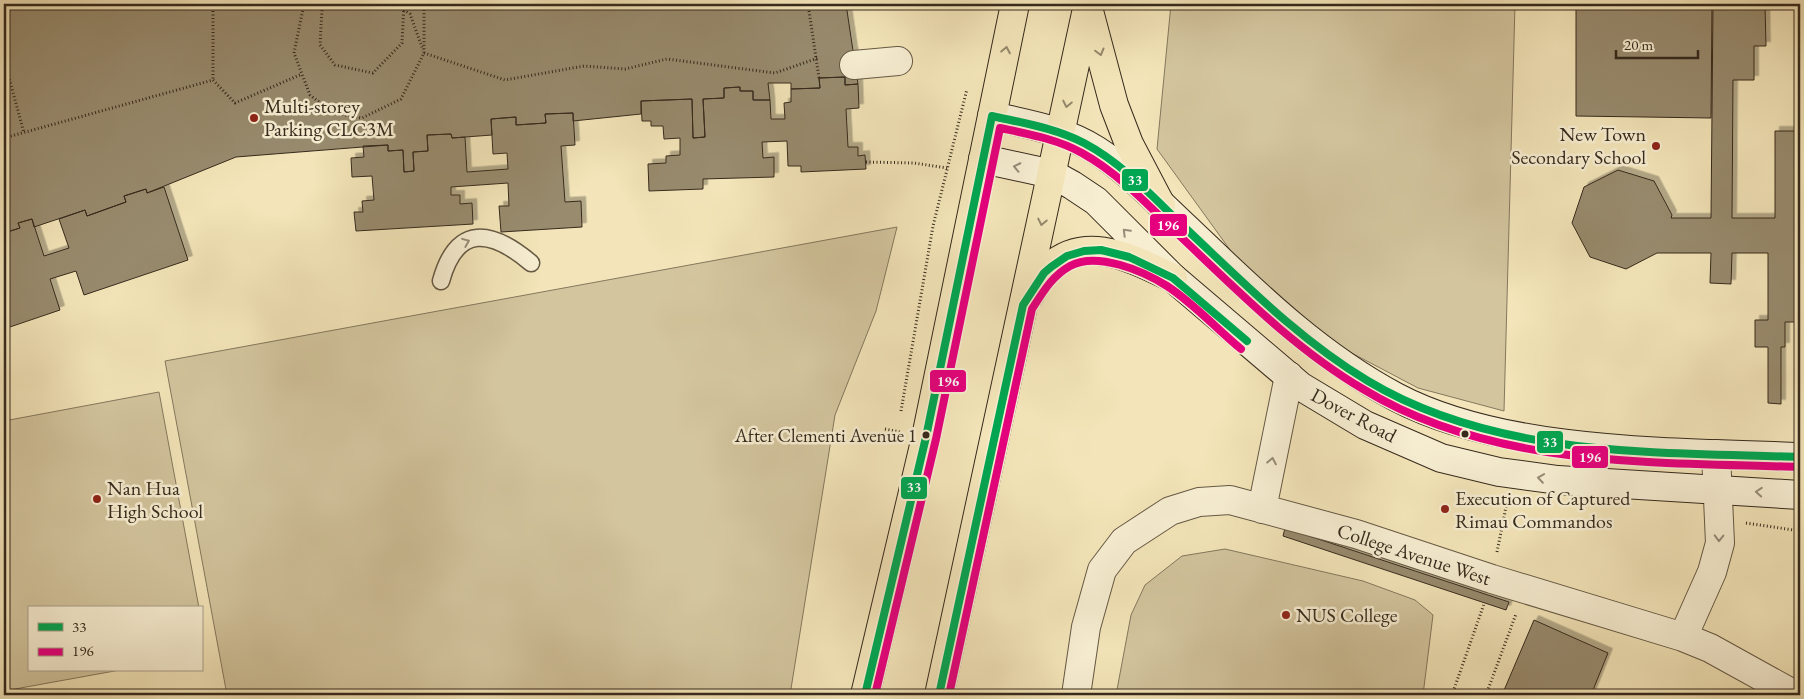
<svg xmlns="http://www.w3.org/2000/svg" width="1804" height="699" font-family="'EB Garamond',serif">
	<defs>
		<filter id="shadow"><feDropShadow dx="4.5" dy="-4.5" stdDeviation="0" flood-color="#0004"/></filter>
	</defs>
	<rect width="100%" height="100%" fill="#f3e5b9"/>
	<filter id="stains"><feTurbulence type="fractalNoise" baseFrequency=".004" numOctaves="4"/><feColorMatrix values="0 0 0 0 .2 0 0 0 0 .09 0 0 0 0 .02 0 0 0 .5 -.17"/></filter>
	<radialGradient id="worn" r=".72"><stop offset=".6" stop-color="#630" stop-opacity="0"/><stop offset="1" stop-color="#630" stop-opacity=".3"/></radialGradient>
	<!-- green -->
	<path fill="#d3c59e" stroke="#84785e" d="M 1171,4 L 1515,4 L 1504,411 L 1418,388 L 1327,340 L 1254,283 L 1157,149 Z
		M 897,227 L 876,311 L 835,415 L 790,695 L 227,695 L 165,361 Z
		M 159,392 L 199,608 L 29,608 L 29,670 L 120,670 L 4,691 L 4,421 Z
		M 1225,549 L 1363,581 L 1415,600 L 1433,615 L 1423,695 L 1116,695 L 1131,615 L 1145,585 L 1182,556 Z"/>
	<!-- building -->
	<path fill="#988b6e" stroke="#362a1d" filter="url(#shadow)" d="M 4,4 L 846,4 L 858,84 L 845,85 L 845,77 L 819,78 L 820,88 L 791,89 L 791,83 L 768,83 L 770,100 L 753,100 L 753,91 L 740,91 L 740,87 L 724,88 L 724,98 L 703,99 L 705,137 L 693,138 L 692,99 L 641,101 L 641,114 L 573,121 L 573,113 L 545,114 L 546,123 L 516,125 L 516,117 L 491,119 L 492,135 L 452,138 L 451,134 L 427,135 L 428,151 L 413,152 L 414,171 L 404,172 L 403,150 L 388,151 L 388,145 L 236,157 L 147,193 L 146,189 L 124,196 L 126,202 L 87,216 L 85,210 L 34,227 L 32,219 L 18,223 L 20,228 L 4,233 Z
		M 1576,4 L 1712,4 L 1711,118 L 1576,116 Z
		M 1713,4 L 1765,4 L 1766,46 L 1754,46 L 1754,80 L 1733,80 L 1732,218 L 1775,218 L 1775,131 L 1800,131 L 1800,322 L 1785,322 L 1785,347 L 1781,347 L 1781,404 L 1768,403 L 1768,347 L 1755,347 L 1755,320 L 1768,320 L 1768,253 L 1732,253 L 1731,284 L 1710,283 L 1711,253 L 1657,253 L 1626,269 L 1590,257 L 1572,223 L 1584,187 L 1618,170 L 1654,181 L 1672,215 L 1671,218 L 1711,218 Z
		M 845,77 L 845,85 L 858,84 L 859,108 L 846,109 L 848,147 L 858,147 L 858,156 L 865,155 L 866,169 L 801,172 L 801,166 L 788,166 L 787,141 L 762,142 L 763,158 L 774,157 L 774,177 L 703,179 L 703,189 L 649,191 L 648,164 L 666,163 L 666,156 L 680,155 L 680,138 L 664,139 L 663,126 L 651,126 L 651,121 L 642,121 L 641,101 L 692,99 L 693,138 L 705,137 L 703,99 L 724,98 L 724,88 L 740,87 L 740,91 L 753,91 L 753,100 L 770,100 L 771,119 L 785,119 L 784,103 L 791,102 L 791,89 L 820,88 L 819,78 Z
		M 573,113 L 575,145 L 561,146 L 565,202 L 581,201 L 582,227 L 501,232 L 499,206 L 509,206 L 508,183 L 451,187 L 451,195 L 460,195 L 460,204 L 472,203 L 473,224 L 356,231 L 354,212 L 363,212 L 362,201 L 374,200 L 372,176 L 352,177 L 351,158 L 364,157 L 363,146 L 388,145 L 388,151 L 403,150 L 404,172 L 414,171 L 413,152 L 428,151 L 427,135 L 451,134 L 452,138 L 465,137 L 467,172 L 508,169 L 507,153 L 493,154 L 491,119 L 516,117 L 516,125 L 546,123 L 545,114 Z
		M 164,187 L 188,260 L 84,295 L 76,271 L 50,279 L 60,310 L 4,329 L 4,233 L 20,228 L 18,223 L 32,219 L 44,256 L 69,248 L 59,219 L 85,210 L 87,216 L 126,202 L 124,196 L 146,189 L 147,193 Z
		M 1285,528 L 1509,602 L 1506,610 L 1283,536 Z
		M 1534,620 L 1608,653 L 1591,695 L 1502,695 Z"/>
	<g fill="none" stroke-linecap="round" stroke-linejoin="round">
		<defs>
			<path id="lane" d="M 441,281 C 457,223 492,230 531,263"/>
			<path id="street" d="M 854,65 L 898,61
				M 1262,509 L 1289,376
				M 1683,637 L 1712,572 L 1720,543 L 1716,454
				M 1076,695 L 1086,627 L 1102,570 L 1124,541 L 1170,511 L 1199,502 L 1230,500 L 1356,534 L 1492,579 L 1683,637 L 1710,648 L 1795,695"/>
			<path id="secondary" d="M 992,116 C 1027,124 1065,130 1096,150 C 1129,171 1158,202 1186,228 C 1251,290 1315,354 1396,397 C 1506,455 1677,452 1800,457
				M 983,159 L 1052,174 L 1072,185 L 1096,201 L 1173,278 L 1300,386 L 1365,425 L 1441,458 L 1499,472 L 1558,480 L 1800,495"/>
			<path id="primary" d="M 1089,11 L 1114,105 L 1129,144 L 1161,205
				M 1029,296 C 1034,288 1038,280 1044,273 C 1082,230 1133,259 1173,278
				M 865,695 L 926,437 L 1015,4
				M 939,695 L 1088,4"/>
		</defs>
		<!-- lane casing -->
		<use href="#lane" stroke="#655944" stroke-width="19"/>
		<!-- street casing -->
		<use href="#street" stroke="#655944" stroke-width="30"/>
		<!-- secondary casing -->
		<use href="#secondary" stroke="#362a1d" stroke-width="30"/>
		<!-- primary casing -->
		<use href="#primary" stroke="#362a1d" stroke-width="30"/>
		<!-- path -->
		<path stroke="#362a1d" stroke-width="3" stroke-dasharray="1 2.5" stroke-linecap="butt" d="M 213,4 L 213,80
			M 304,4 L 294,53 L 310,95 L 334,113 L 362,118 L 401,99 L 424,53 L 424,4
			M 330,4 L 322,9 L 320,45 L 335,65 L 373,73 L 402,43 L 404,4
			M 395,4 L 410,14 L 423,50
			M 808,4 L 819,78
			M 424,53 L 505,80 L 584,66 L 625,69 L 667,59 L 775,73 L 818,58
			M 4,59 L 24,133
			M 4,138 L 213,80 L 235,103 L 302,74
			M 866,162 L 914,163 L 947,168
			M 901,411 L 933,226 L 967,89
			M 885,429 L 900,432
			M 1746,523 L 1800,531
			M 1497,552 L 1507,502
			M 1452,695 L 1484,604
			M 1486,695 L 1516,614"/>
		<!-- lane -->
		<use href="#lane" stroke="#f7eed2" stroke-width="16"/>
		<!-- street -->
		<use href="#street" stroke="#f7eed2" stroke-width="28"/>
		<!-- secondary -->
		<use href="#secondary" stroke="#f7eed2" stroke-width="28"/>
		<!-- primary -->
		<use href="#primary" stroke="#f3e5b9" stroke-width="28"/>
		<defs>
			<path id="bus-1" d="M 865,695 L 926,437 L 992,116 C 1023,123 1055,128 1084,143 C 1122,163 1152,196 1182,225 C 1241,280 1298,339 1368,381 C 1496,458 1656,452 1800,457
				M 939,695 L 1023,305 L 1044,273 L 1051,267 L 1067,256 L 1084,251 L 1101,250 L 1129,257 L 1173,278 L 1247,341"/>
			<path id="bus-2" d="M 875,695 L 936,439 L 1000,128 C 1028,134 1057,139 1082,153 C 1120,174 1151,208 1182,238 C 1239,292 1295,349 1363,389 C 1492,468 1653,462 1800,467
				M 949,695 L 1032,309 C 1043,292 1052,276 1070,266 C 1097,251 1143,271 1167,286 C 1192,302 1218,330 1241,349"/>
		</defs>
		<!-- bus-1 casing -->
		<use href="#bus-1" stroke="#f7eed2" stroke-width="11"/>
		<!-- bus-2 casing -->
		<use href="#bus-2" stroke="#f7eed2" stroke-width="11"/>
		<!-- bus-1 -->
		<use href="#bus-1" stroke="#00a651" stroke-width="8"/>
		<!-- bus-2 -->
		<use href="#bus-2" stroke="#e5007d" stroke-width="8"/>
	</g>
	<!-- one-way arrows -->
	<defs><path id="oneway-chevron" d="M-2-3.5L2.5 0L-2 3.5" fill="none" stroke-width="1.6" stroke-linecap="round" stroke-linejoin="round" transform="scale(1.25)"/></defs>
	<g stroke="#94886b">
		<use href="#oneway-chevron" transform="translate(1006 50) rotate(-79)"/>
		<use href="#oneway-chevron" transform="translate(1100 52) rotate(75)"/>
		<use href="#oneway-chevron" transform="translate(1067 104) rotate(102)"/>
		<use href="#oneway-chevron" transform="translate(1042 222) rotate(102)"/>
	</g>
	<g stroke="#968c78">
		<use href="#oneway-chevron" transform="translate(1017 167) rotate(-168)"/>
		<use href="#oneway-chevron" transform="translate(1126 232) rotate(-135)"/>
		<use href="#oneway-chevron" transform="translate(466 242) rotate(-22)"/>
		<use href="#oneway-chevron" transform="translate(1272 461) rotate(-79)"/>
		<use href="#oneway-chevron" transform="translate(1541 478) rotate(-172)"/>
		<use href="#oneway-chevron" transform="translate(1759 492) rotate(-176)"/>
		<use href="#oneway-chevron" transform="translate(1719 538) rotate(91)"/>
	</g>
	<!-- markers -->
	<g fill="#8f2418" stroke="#f7eed2" stroke-width="2">
		<circle cx="254" cy="118" r="5"/>
		<circle cx="1656" cy="146" r="5"/>
		<circle cx="97" cy="499" r="5"/>
		<circle cx="1445" cy="509" r="5"/>
		<circle cx="1286" cy="615" r="5"/>
	</g>
	<g fill="#362a1d" stroke="#f7eed2" stroke-width="2">
		<circle cx="1465" cy="434" r="4.5"/>
		<circle cx="926" cy="435" r="4.5"/>
	</g>
	<g text-anchor="middle" dominant-baseline="central" stroke-width="5" stroke-linejoin="round" paint-order="stroke">
		<!-- bus labels -->
		<g font-size="19" fill="#362a1d" stroke="#f7eed2" text-anchor="end">
			<text x="917" y="435">After Clementi Avenue 1</text>
		</g>
		<!-- poi labels -->
		<g font-size="20" fill="#362a1d" stroke="#f7eed2" text-anchor="start">
			<text x="264" y="106">Multi-storey<tspan x="264" dy="23">Parking CLC3M</tspan></text>
			<text x="1646" y="134" text-anchor="end">New Town<tspan x="1646" dy="23">Secondary School</tspan></text>
			<text x="107" y="488">Nan Hua<tspan x="107" dy="23">High School</tspan></text>
			<text x="1455" y="498">Execution of Captured<tspan x="1455" dy="23">Rimau Commandos</tspan></text>
			<text x="1296" y="615">NUS College</text>
		</g>
		<!-- street labels -->
		<g font-size="20" fill="#362a1d" stroke="#f7eed2">
			<text transform="translate(1354 415) rotate(28)">Dover Road</text>
			<text transform="translate(1414 554) rotate(18)">College Avenue West</text>
		</g>
	</g>
	<g stroke="#f7eed2" stroke-width="2">
		<rect x="1121" y="168" width="28" height="24" rx="5" fill="#00a651"/>
		<rect x="1149" y="213" width="39" height="24" rx="5" fill="#e5007d"/>
		<rect x="929" y="369" width="38" height="24" rx="5" fill="#e5007d"/>
		<rect x="1536" y="430" width="28" height="24" rx="5" fill="#00a651"/>
		<rect x="1571" y="445" width="38" height="24" rx="5" fill="#e5007d"/>
		<rect x="900" y="476" width="28" height="24" rx="5" fill="#00a651"/>
	</g>
	<g font-size="14" text-anchor="middle" font-weight="bold" fill="#fff">
		<text x="1135" y="185">33</text>
		<text x="1168" y="230">196</text>
		<text x="948" y="386">196</text>
		<text x="1550" y="447">33</text>
		<text x="1590" y="462">196</text>
		<text x="914" y="492">33</text>
	</g>
	<!-- margin -->
	<rect width="1804" height="699" fill="none" stroke="#f3e5b9" stroke-width="20"/>
	<rect x="5" y="5" width="1794" height="689" fill="none" stroke="#362a1d" stroke-width="2.5"/>
	<rect x="10" y="10" width="1784" height="679" fill="none" stroke="#362a1d"/>
	<!-- legend -->
	<rect x="28" y="606" width="175" height="65" fill="#f7eed2" stroke="#aaa08a"/>
	<rect x="38" y="623" width="25" height="8" fill="#00a651" stroke="#aaa08a"/>
	<text x="72" y="632" font-size="15" fill="#362a1d">33</text>
	<rect x="38" y="648" width="25" height="8" fill="#e5007d" stroke="#aaa08a"/>
	<text x="72" y="656" font-size="15" fill="#362a1d">196</text>
	<!-- scale -->
	<path d="M1616 50v8h82v-8" fill="none" stroke="#362a1d" stroke-width="2.5"/>
	<text x="1624" y="50" font-size="15" fill="#362a1d" stroke="#f7eed2" stroke-width="4" paint-order="stroke">20 m</text>
	<rect width="100%" height="100%" filter="url(#stains)"/>
	<rect width="100%" height="100%" fill="url(#worn)"/>
</svg>
